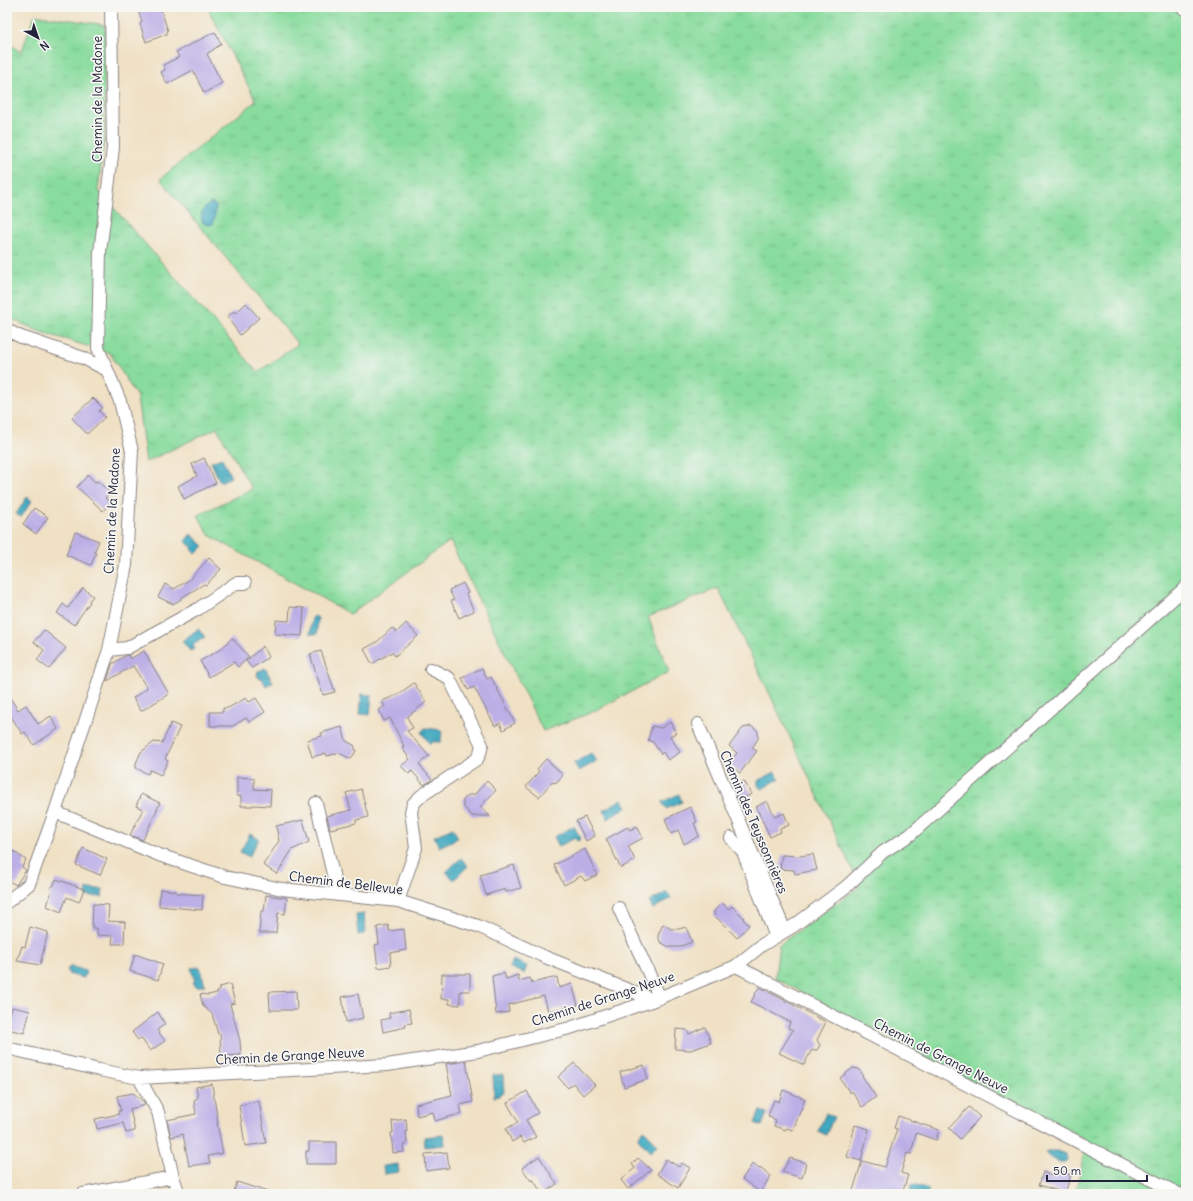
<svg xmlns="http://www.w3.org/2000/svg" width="1193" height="1201" font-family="Delius,sans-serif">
	<defs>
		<pattern id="grass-tufts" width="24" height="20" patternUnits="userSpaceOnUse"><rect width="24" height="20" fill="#88dc9d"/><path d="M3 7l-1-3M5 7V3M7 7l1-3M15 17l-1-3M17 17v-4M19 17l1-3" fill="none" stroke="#75bc88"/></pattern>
		<pattern id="water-ripples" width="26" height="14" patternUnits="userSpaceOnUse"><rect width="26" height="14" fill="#40a9c0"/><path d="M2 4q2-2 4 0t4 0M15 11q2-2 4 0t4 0" fill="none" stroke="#35899d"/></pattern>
	</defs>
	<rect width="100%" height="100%" fill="#f6f6f2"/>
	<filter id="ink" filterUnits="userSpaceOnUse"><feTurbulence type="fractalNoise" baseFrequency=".025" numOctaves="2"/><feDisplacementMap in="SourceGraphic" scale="8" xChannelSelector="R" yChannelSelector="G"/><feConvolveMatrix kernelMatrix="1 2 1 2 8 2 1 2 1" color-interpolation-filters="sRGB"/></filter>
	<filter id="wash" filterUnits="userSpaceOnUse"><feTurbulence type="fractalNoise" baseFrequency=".012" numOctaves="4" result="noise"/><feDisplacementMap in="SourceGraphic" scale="16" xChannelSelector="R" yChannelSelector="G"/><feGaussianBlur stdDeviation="0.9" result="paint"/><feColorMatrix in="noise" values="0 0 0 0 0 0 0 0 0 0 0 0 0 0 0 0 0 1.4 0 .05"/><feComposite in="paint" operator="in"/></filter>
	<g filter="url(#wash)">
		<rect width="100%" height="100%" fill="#f0e1c5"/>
		<!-- grass -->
		<path fill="url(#grass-tufts)" stroke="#557f6c" d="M 207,7 L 1186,7 L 1186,1194 L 1075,1194 L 1087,1140 L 977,1084 L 775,978 L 779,945 L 860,886 L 766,686 L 718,588 L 648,617 L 669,672 L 590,713 L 543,731 L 450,541 L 350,614 L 209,535 L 198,515 L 252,489 L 217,428 L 146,462 L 137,397 L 110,353 L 41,332 L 7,317 L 7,41 L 21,53 L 35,15 L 105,25 L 104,141 L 98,190 L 258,372 L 298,344 L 160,179 L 256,101 Z"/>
		<!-- water -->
		<path fill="url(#water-ripples)" stroke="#31667e" d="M 212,203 L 216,206 L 215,215 L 213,224 L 208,225 L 203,223 C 199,214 203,206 212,203 Z
			M 222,458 L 231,477 L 220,482 L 211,462 Z
			M 27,497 L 32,501 L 21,517 L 16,514 Z
			M 191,534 L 204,546 L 196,554 L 192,550 L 193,548 L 185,541 Z
			M 315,616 L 318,618 L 317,634 L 310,634 L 312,618 Z
			M 198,629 L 205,637 L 193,645 L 194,649 L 190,651 L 182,641 Z
			M 265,668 L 273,682 L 266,686 L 262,679 L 259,678 L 257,676 L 258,672 Z
			M 362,694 L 372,695 L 370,715 L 360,714 Z
			M 425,728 L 442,730 L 441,742 L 433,742 L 430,744 L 421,732 Z
			M 591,753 L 597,761 L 579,771 L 574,763 Z
			M 775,772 L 779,779 L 762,789 L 758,786 L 758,781 Z
			M 679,794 L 682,802 L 666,809 L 662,802 Z
			M 622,799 L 627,807 L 608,819 L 604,810 Z
			M 574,826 L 581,839 L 577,841 L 575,838 L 559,846 L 554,837 Z
			M 453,828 L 458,838 L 439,847 L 434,836 Z
			M 250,834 L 259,839 L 249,857 L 240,852 Z
			M 461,858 L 468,866 L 454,880 L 446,872 Z
			M 87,889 L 103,889 L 102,897 L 86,896 Z
			M 665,893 L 668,893 L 671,898 L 653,909 L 649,902 Z
			M 364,914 L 366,932 L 364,934 L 358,935 L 356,915 Z
			M 513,960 L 527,966 L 524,974 L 509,967 Z
			M 70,966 L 86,971 L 84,978 L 68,974 L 69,972 L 67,971 L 68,968 L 70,969 Z
			M 200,967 L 205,985 L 196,987 L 193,982 L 195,982 L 191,968 Z
			M 493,1075 L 503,1075 L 504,1093 L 500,1093 L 499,1096 L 494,1097 Z
			M 760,1111 L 767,1113 L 762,1126 L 755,1123 Z
			M 826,1113 L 834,1117 L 826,1135 L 818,1131 Z
			M 644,1130 L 658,1145 L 650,1152 L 637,1137 Z
			M 444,1135 L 445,1145 L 425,1147 L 424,1137 Z
			M 1048,1151 L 1057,1151 L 1065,1154 C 1074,1167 1051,1163 1045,1152 Z
			M 398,1164 L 399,1172 L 384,1174 L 383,1166 Z
			M 913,1184 L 929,1189 L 927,1194 L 920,1194 L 911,1191 L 910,1186 Z"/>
		<g id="blocks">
			<!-- building -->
			<path fill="#bcafe6" d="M 137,7 L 160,7 L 168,31 L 167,32 L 167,34 L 146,42 L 140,24 L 142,22 Z
				M 215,32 L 221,44 L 207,54 L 222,83 L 204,93 L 193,70 L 167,84 L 161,72 L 165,70 L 163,65 L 179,57 L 176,52 Z
				M 246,303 L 259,318 L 240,335 L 227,317 L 234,311 L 236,313 Z
				M 93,398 L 103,408 L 99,411 L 105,417 L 87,434 L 72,418 Z
				M 204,458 L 216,483 L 184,499 L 178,486 L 197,476 L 192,464 Z
				M 88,475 L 95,482 L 97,481 L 110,492 L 105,498 L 111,502 L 103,511 L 77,487 Z
				M 34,508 L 48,517 L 36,534 L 23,524 Z
				M 75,532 L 99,541 L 94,552 L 96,553 L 91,565 L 66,555 Z
				M 209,558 L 221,569 L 206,585 L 204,584 L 181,598 L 180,600 L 173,604 L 158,597 L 165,584 L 174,589 L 189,580 Z
				M 463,583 L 468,593 L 466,594 L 474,611 L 459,618 L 451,601 L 454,600 L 449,590 Z
				M 83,588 L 93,596 L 89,601 L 90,602 L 74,625 L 57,613 L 63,604 L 68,608 Z
				M 290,607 L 304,608 L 302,636 L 275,634 L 276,620 L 289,621 Z
				M 406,623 L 418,636 L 395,656 L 392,652 L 372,664 L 364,649 L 377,642 L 392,628 L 397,632 Z
				M 44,630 L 66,648 L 49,669 L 37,660 L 44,650 L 34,642 Z
				M 232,638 L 249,657 L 238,667 L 234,662 L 209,677 L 200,661 L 221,649 Z
				M 263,646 L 269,657 L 252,668 L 246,661 Z
				M 144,651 L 169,694 L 141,711 L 133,698 L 147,688 L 133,666 L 107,681 L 112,664 L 125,656 L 128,655 L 130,659 Z
				M 321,651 L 335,692 L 323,695 L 310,654 Z
				M 482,668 L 487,679 L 491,677 L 515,723 L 503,730 L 500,723 L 495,726 L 474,687 L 468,690 L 462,678 Z
				M 414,683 L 426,702 L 407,717 L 413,728 L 407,731 L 429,756 L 419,764 L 432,780 L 424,785 L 412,771 L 409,774 L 401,766 L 410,759 L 402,748 L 404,746 L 390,718 L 384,721 L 379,710 L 385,706 L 382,701 L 397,695 Z
				M 7,694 L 18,710 L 26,705 L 38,724 L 51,716 L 58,729 L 34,745 L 25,732 L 22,734 L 7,710 Z
				M 246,698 L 249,702 L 256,698 L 265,712 L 249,722 L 246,718 L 233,726 L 210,726 L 210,712 L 223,712 L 223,708 L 228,708 Z
				M 670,722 L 676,733 L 670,736 L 680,752 L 668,760 L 663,752 L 661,754 L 653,742 L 648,740 L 652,726 L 661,728 Z
				M 171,723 L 180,727 L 165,759 L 168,761 L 161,775 L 150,770 L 148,774 L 136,768 L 136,763 L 141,752 L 154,742 L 162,743 Z
				M 751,726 L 758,731 L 758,739 L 752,748 L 757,751 L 740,773 L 728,764 L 737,753 L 729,746 L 743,728 Z
				M 342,727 L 346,741 L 354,745 L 356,751 L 351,759 L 339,753 L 327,756 L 326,753 L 312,757 L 307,740 L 322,736 L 321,733 Z
				M 546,759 L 563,775 L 557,782 L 551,783 L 539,797 L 526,787 L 539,771 L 537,769 Z
				M 237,777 L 254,778 L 254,789 L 271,790 L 270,806 L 253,805 L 253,806 L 241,806 L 241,796 L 237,796 Z
				M 487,781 L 496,790 L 480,807 L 490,816 L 472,816 L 463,806 L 463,800 L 468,795 L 474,795 Z
				M 744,781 L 752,794 L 738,801 L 733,788 Z
				M 361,789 L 368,817 L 356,820 L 356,823 L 330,829 L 327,816 L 351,810 L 346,793 Z
				M 141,794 L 160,803 L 143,840 L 130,835 L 143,809 L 136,806 Z
				M 767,801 L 775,817 L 784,813 L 789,825 L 780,829 L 781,832 L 770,837 L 756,807 Z
				M 690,807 L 697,822 L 694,823 L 699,836 L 684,844 L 678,830 L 671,834 L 665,819 Z
				M 585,817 L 595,836 L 586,841 L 576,821 Z
				M 303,820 L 309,842 L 292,850 L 277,874 L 263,865 L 279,841 L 276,826 Z
				M 637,826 L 643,838 L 628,846 L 635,860 L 621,868 L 606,839 L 628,827 L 630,830 Z
				M 7,847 L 26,860 L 22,867 L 26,870 L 16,885 L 7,880 Z
				M 83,848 L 107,859 L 100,875 L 76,865 Z
				M 585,849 L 597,875 L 585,881 L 581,876 L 564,885 L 554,865 Z
				M 813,854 L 817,870 L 795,874 L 794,870 L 780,869 L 782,855 L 800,856 Z
				M 514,865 L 521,888 L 506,892 L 505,889 L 486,895 L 480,875 Z
				M 56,879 L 84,889 L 79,902 L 67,897 L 61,912 L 47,906 L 51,893 L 50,888 L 54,885 Z
				M 160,889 L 176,891 L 176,893 L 203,895 L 202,910 L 159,906 Z
				M 266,895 L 287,898 L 285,914 L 278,913 L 276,933 L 259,933 L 261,911 L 264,911 Z
				M 722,903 L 729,909 L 732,906 L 744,918 L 743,919 L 749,925 L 737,938 L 714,915 L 714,911 Z
				M 93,904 L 109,905 L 108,921 L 125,922 L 124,944 L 112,944 L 113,936 L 97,935 L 97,928 L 92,928 Z
				M 663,924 L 671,929 L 679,929 L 686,927 L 692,942 L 679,947 L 669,947 L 660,942 L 658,935 Z
				M 388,925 L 389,931 L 404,929 L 406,950 L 390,953 L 391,966 L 378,968 L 375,945 L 379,944 L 377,927 Z
				M 30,927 L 48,932 L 40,965 L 17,961 L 22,946 L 25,947 Z
				M 135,954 L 163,964 L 158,980 L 130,971 Z
				M 504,973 L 506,979 L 518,975 L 519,981 L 530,978 L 532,983 L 557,977 L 559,988 L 572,984 L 578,1005 L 548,1011 L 544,996 L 508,1005 L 509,1012 L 496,1014 L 492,976 Z
				M 442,974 L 470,974 L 470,991 L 460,991 L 460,1005 L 449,1004 L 449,999 L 441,999 Z
				M 230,984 L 235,1003 L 230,1004 L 240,1041 L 241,1055 L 221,1056 L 220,1033 L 218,1034 L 212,1014 L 203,1006 L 200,994 L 208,995 L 217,993 L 220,987 Z
				M 759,987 L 826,1022 L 817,1040 L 820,1045 L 817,1050 L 811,1051 L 804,1065 L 779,1053 L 793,1030 L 788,1028 L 790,1022 L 751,1002 Z
				M 296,991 L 297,1010 L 270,1010 L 269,992 Z
				M 358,994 L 363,1018 L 346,1022 L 342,997 Z
				M 12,1007 L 30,1011 L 24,1033 L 7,1029 Z
				M 409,1009 L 412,1023 L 405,1024 L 406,1027 L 383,1032 L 381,1020 L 390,1018 L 389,1013 Z
				M 158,1012 L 165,1024 L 157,1030 L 165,1041 L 150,1051 L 141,1038 L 138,1040 L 132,1032 Z
				M 705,1027 L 711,1043 L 691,1050 L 675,1049 L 676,1029 L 687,1030 L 689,1034 Z
				M 466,1061 L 473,1102 L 460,1105 L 462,1114 L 448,1117 L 435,1121 L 433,1112 L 417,1116 L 416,1104 L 452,1095 L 446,1064 Z
				M 574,1063 L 595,1085 L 583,1095 L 573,1083 L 568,1088 L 558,1077 Z
				M 644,1065 L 648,1079 L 624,1087 L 620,1072 Z
				M 853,1068 L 859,1069 L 863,1075 L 862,1076 L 876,1097 L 862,1107 L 852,1091 L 850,1093 L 840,1078 Z
				M 212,1084 L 218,1123 L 217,1123 L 223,1153 L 208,1156 L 210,1163 L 189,1166 L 183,1134 L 171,1137 L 167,1120 L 196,1114 L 194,1101 L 198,1097 L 196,1087 Z
				M 783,1090 L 805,1099 L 793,1130 L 786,1128 L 785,1130 L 774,1126 L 776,1121 L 772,1119 L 772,1117 L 768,1116 L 774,1100 L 779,1102 Z
				M 527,1091 L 538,1113 L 526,1120 L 536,1137 L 524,1143 L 520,1137 L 512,1142 L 506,1129 L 518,1122 L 507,1103 Z
				M 133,1093 L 144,1102 L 145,1105 L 130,1109 L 135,1131 L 126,1133 L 123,1123 L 97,1129 L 95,1119 L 119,1114 L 118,1111 L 121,1111 L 117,1096 Z
				M 259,1101 L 266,1143 L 245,1146 L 239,1105 Z
				M 969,1107 L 980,1117 L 960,1139 L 949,1128 Z
				M 898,1116 L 939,1130 L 936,1140 L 916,1133 L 911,1154 L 907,1153 L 901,1173 L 908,1175 L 902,1194 L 852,1194 L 862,1161 L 885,1167 L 897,1129 L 894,1128 Z
				M 406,1119 L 407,1131 L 406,1132 L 407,1144 L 403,1145 L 404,1152 L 393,1153 L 391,1133 L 393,1133 L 392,1121 Z
				M 855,1125 L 869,1129 L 861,1161 L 847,1157 Z
				M 309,1142 L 336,1142 L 336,1164 L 306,1164 L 306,1151 L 309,1151 Z
				M 447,1152 L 449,1168 L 426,1171 L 425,1154 Z
				M 539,1156 L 557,1184 L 542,1194 L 533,1179 L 531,1181 L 522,1168 Z
				M 638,1158 L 651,1170 L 628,1189 L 621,1180 L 635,1168 L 632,1164 Z
				M 790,1158 L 806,1163 L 802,1178 L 782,1172 Z
				M 666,1159 L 679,1167 L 682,1163 L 690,1168 L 678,1188 L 657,1174 Z
				M 753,1163 L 759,1168 L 760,1167 L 771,1176 L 760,1192 L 742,1179 Z
				M 1054,1169 L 1071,1175 L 1065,1193 L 1039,1185 L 1043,1172 L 1052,1176 Z
				M 237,1182 L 268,1192 L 268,1194 L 233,1194 Z"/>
		</g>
	</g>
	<g filter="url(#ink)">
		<use href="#blocks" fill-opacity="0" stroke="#898280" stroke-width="1"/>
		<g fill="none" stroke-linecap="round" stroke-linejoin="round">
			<defs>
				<path id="minor" d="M 1182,7 L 1186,10
					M 7,330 L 21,337 L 83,358 L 107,370
					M 109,650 L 127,648 L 198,609 L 236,583 L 245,583
					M 698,724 L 785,931
					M 316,803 L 338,895
					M 55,812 L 159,855 L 225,877 L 282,889 L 398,901 L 478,926 L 545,957 L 654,1000
					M 731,838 L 743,852 L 776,937
					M 398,901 L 416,848 L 411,812 L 413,804 L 421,796 L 477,759 L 480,753 L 482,745 L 449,678 L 431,669
					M 7,902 L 29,884 L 55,812 L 109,650 L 126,565 L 132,451 L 120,401 L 98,348 L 100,252 L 113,148 L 111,7
					M 619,908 L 660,998
					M 736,966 L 762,945 L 795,925 L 847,886 L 883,852 L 910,835 L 1186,587
					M 7,1048 L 99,1070 L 139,1078 L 387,1065 L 478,1051 L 570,1028 L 654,1000 L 736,966 L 1179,1194
					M 139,1078 L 158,1112 L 173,1177 L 179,1194
					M 83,1194 L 173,1177"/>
			</defs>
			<!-- minor casing -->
			<use href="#minor" stroke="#898280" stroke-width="14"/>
			<!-- minor -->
			<use href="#minor" stroke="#fff" stroke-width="12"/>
		</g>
	</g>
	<g text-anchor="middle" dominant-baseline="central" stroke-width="3.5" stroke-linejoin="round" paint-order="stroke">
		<!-- street labels -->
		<g font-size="13" fill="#22223b" stroke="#f6f6f2">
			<text transform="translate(97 99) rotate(-90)">Chemin de la Madone</text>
			<text transform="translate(112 511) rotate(-87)">Chemin de la Madone</text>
			<text transform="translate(754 822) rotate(67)">Chemin des Teyssonnières</text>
			<text transform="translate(346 883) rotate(7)">Chemin de Bellevue</text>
			<text transform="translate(603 999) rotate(-18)">Chemin de Grange Neuve</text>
			<text transform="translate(290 1056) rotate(-3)">Chemin de Grange Neuve</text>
			<text transform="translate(941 1056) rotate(27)">Chemin de Grange Neuve</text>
		</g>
	</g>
	<!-- margin -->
	<rect width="1193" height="1201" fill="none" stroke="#f6f6f2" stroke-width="24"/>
	<!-- north arrow -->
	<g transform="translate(38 38) rotate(140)" stroke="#f6f6f2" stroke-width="3" paint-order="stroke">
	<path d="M0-3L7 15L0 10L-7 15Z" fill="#22223b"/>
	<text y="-6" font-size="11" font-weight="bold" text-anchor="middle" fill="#22223b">N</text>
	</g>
	<!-- scale -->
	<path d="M1047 1175v6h100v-6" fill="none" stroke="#22223b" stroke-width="2"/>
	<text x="1053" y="1175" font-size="12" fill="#22223b" stroke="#f6f6f2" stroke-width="3" paint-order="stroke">50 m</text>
</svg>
